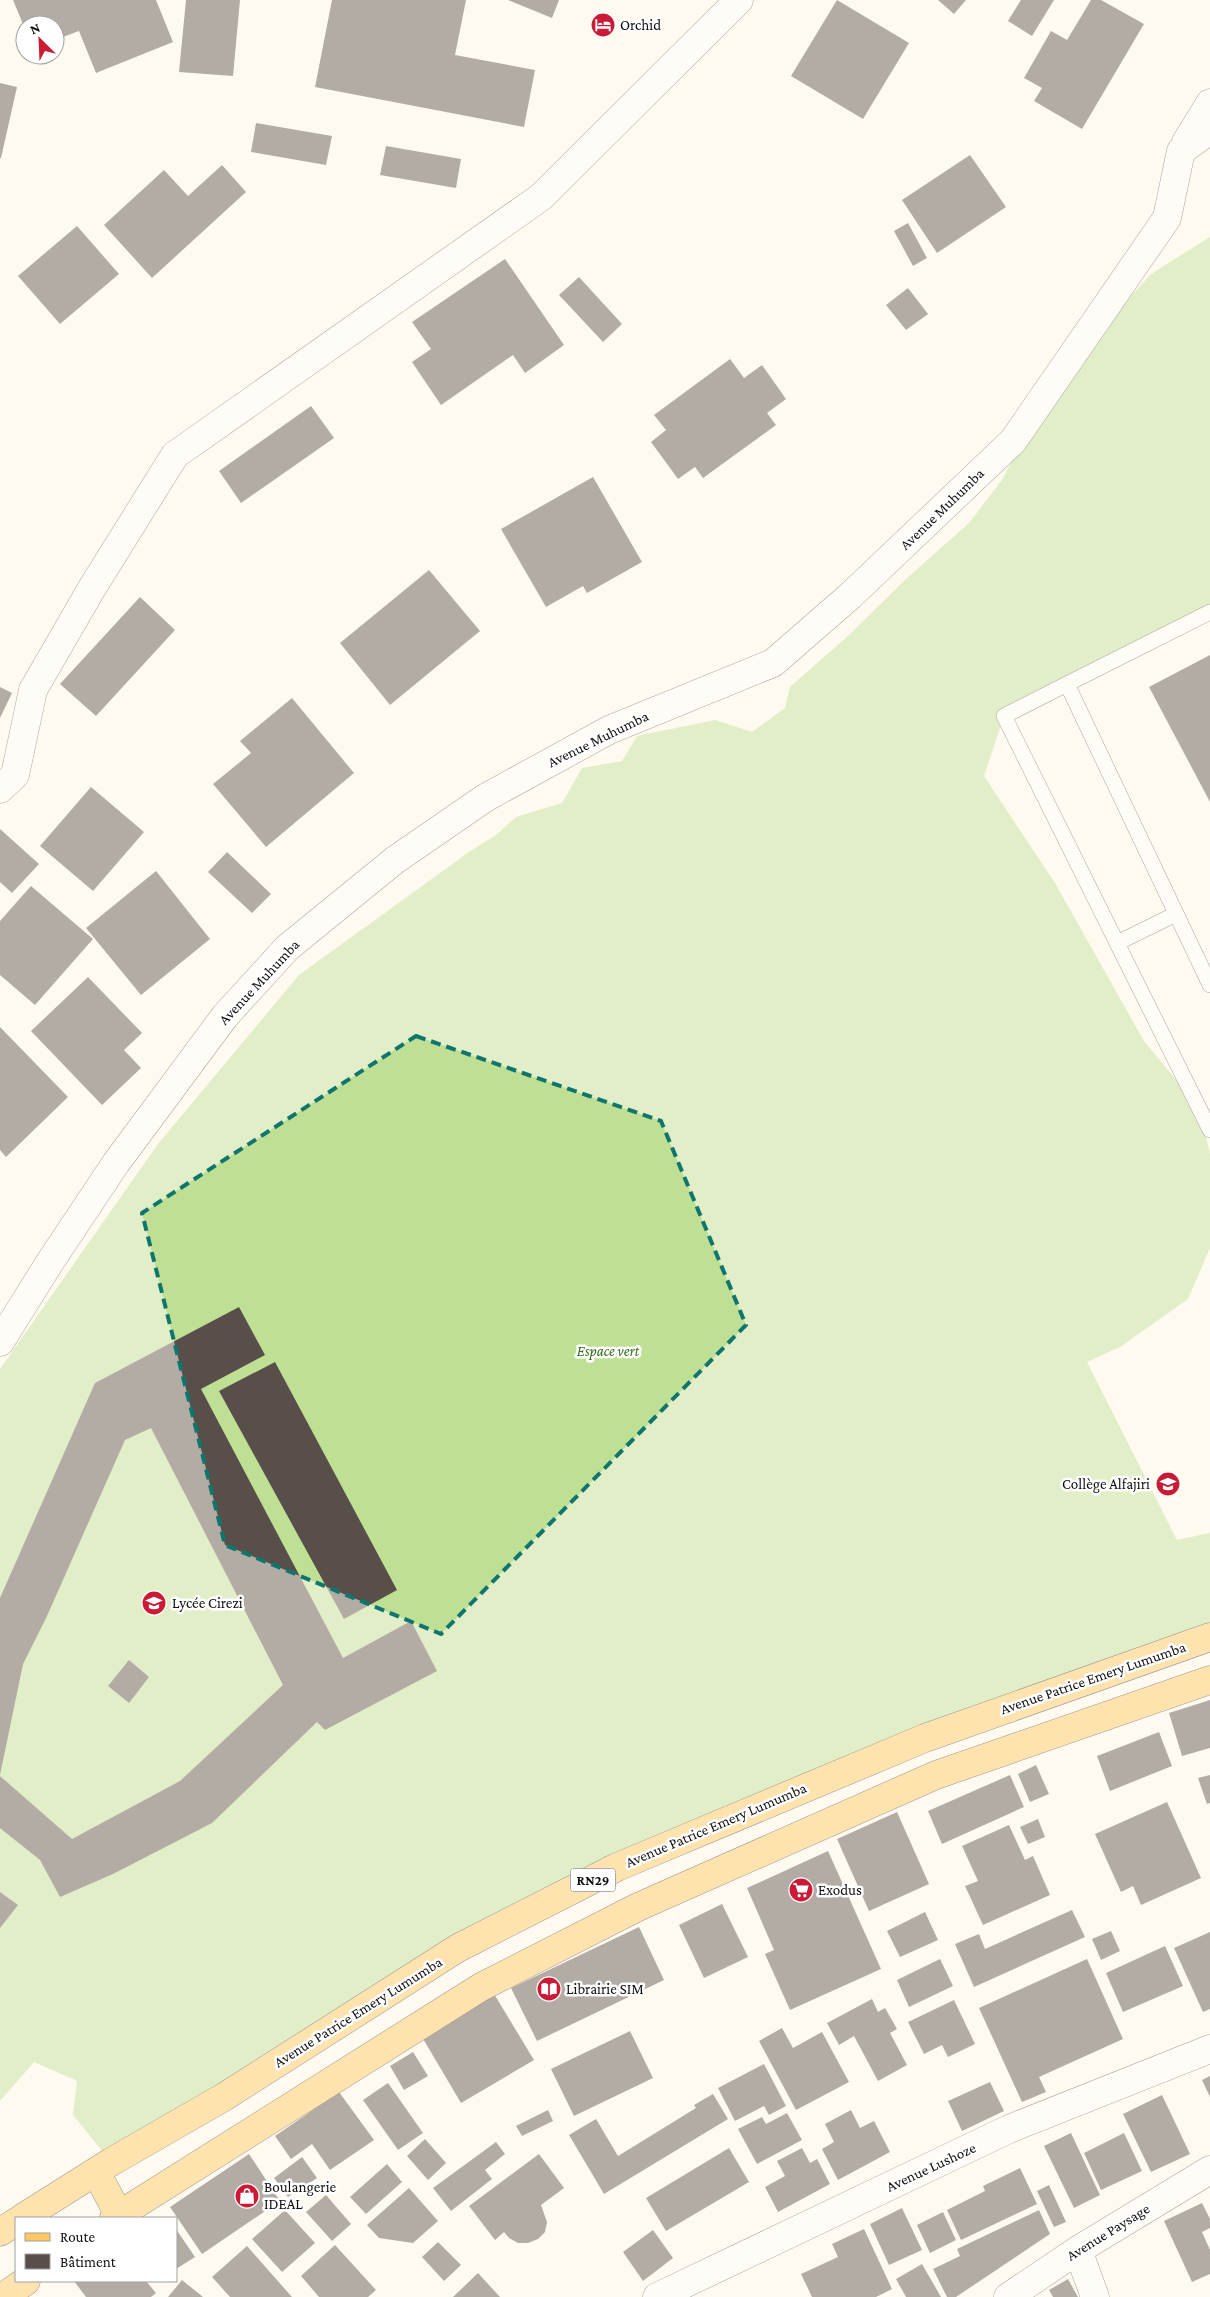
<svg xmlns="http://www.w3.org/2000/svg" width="1210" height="2297" font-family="'Crimson Pro',serif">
	<rect width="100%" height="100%" fill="#fffaf0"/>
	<!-- forest -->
	<path fill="#bedf94" d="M 1210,237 L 1210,605 L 1004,716 L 984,776 L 1055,883 L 1144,1041 L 1200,1109 L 1210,1154 L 1210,1248 L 1188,1299 L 1120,1347 L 1087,1362 L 1177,1540 L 1210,1533 L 1210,1637 L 651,1853 L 111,2162 L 73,2115 L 77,2081 L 34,2062 L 0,2101 L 0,1369 L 158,1144 L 299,975 L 469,852 L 496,835 L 516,817 L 562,803 L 582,768 L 622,761 L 637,736 L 715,720 L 752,732 L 785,708 L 790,687 L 849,635 L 906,579 L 969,523 L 1002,480 L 1055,379 L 1151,274 Z"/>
	<!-- building -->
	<path fill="#584e4a" d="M 13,0 L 156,0 L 173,42 L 96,73 L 79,31 L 55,40 L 55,25 L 25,25 L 25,29 Z
		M 186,0 L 240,0 L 233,76 L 179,72 Z
		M 332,0 L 466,0 L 455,55 L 535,70 L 524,127 L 315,87 Z
		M 508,0 L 559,0 L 552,18 Z
		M 837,0 L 909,43 L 863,119 L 791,76 Z
		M 938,0 L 966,0 L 954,14 Z
		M 1021,0 L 1054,0 L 1032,36 L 1008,21 Z
		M 1091,0 L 1101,0 L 1144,24 L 1082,129 L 1034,101 L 1042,88 L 1024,78 L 1051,31 L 1067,40 Z
		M 0,83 L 17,87 L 1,158 L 0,158 Z
		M 256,123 L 332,136 L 326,165 L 251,152 Z
		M 386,146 L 461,159 L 456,188 L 380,175 Z
		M 970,155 L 1006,207 L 937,253 L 902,200 Z
		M 222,165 L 246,192 L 152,278 L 104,225 L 164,170 L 188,196 Z
		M 908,223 L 927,258 L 913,266 L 894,231 Z
		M 77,226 L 119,274 L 60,324 L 18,276 Z
		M 505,259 L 564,345 L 525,373 L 513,355 L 441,405 L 412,362 L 431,349 L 412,322 Z
		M 579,277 L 622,324 L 603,342 L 559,295 Z
		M 908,288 L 928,314 L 906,330 L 886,305 Z
		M 730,359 L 744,378 L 762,365 L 786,399 L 767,413 L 776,425 L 703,478 L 695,467 L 678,479 L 651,442 L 666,430 L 654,415 Z
		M 311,406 L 334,438 L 241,503 L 219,471 Z
		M 593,477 L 642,562 L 587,593 L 583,586 L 546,607 L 501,529 Z
		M 429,570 L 480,631 L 390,705 L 340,643 Z
		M 140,597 L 175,630 L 96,716 L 60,684 Z
		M 1210,655 L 1210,802 L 1149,687 Z
		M 0,687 L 12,693 L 0,718 Z
		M 292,698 L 354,773 L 266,847 L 213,784 L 251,753 L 240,741 Z
		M 91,787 L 144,832 L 93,891 L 40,846 Z
		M 0,829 L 39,864 L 12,893 L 0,882 Z
		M 227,852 L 271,894 L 252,913 L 208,872 Z
		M 156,871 L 210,939 L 141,995 L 86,928 Z
		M 31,886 L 93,939 L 35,1005 L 0,975 L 0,921 Z
		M 88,977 L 142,1033 L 124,1050 L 141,1068 L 102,1105 L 31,1031 Z
		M 0,1027 L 68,1097 L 6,1157 L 0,1150 Z
		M 239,1307 L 265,1355 L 201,1389 L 343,1658 L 411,1621 L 437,1671 L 325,1730 L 317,1722 L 212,1823 L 113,1874 L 60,1897 L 40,1860 L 0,1828 L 0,1776 L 72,1839 L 180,1781 L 283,1685 L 151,1428 L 125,1440 L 47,1616 L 23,1664 L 0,1775 L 0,1598 L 95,1383 Z
		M 275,1362 L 397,1590 L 344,1619 L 219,1391 Z
		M 129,1660 L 149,1677 L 129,1703 L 108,1686 Z
		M 1210,1700 L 1210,1748 L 1182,1756 L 1169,1713 Z
		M 1159,1732 L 1172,1766 L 1110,1791 L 1097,1756 Z
		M 1036,1765 L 1049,1794 L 1030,1802 L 1018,1774 Z
		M 1010,1775 L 1024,1807 L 942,1844 L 928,1811 Z
		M 1210,1775 L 1210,1803 L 1207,1804 L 1198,1778 Z
		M 1167,1802 L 1201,1878 L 1141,1905 L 1133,1886 L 1121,1892 L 1095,1834 Z
		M 897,1812 L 929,1884 L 869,1911 L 837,1839 Z
		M 1038,1819 L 1045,1837 L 1028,1844 L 1020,1827 Z
		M 1009,1825 L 1025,1860 L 1033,1856 L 1050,1895 L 983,1925 L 965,1886 L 978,1881 L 962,1846 Z
		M 828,1851 L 881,1969 L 790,2010 L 765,1954 L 774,1950 L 747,1888 Z
		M 0,1892 L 18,1905 L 0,1928 Z
		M 722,1904 L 748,1957 L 704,1978 L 679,1925 Z
		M 1072,1910 L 1085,1937 L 974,1987 L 955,1944 L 979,1934 L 985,1949 Z
		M 925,1912 L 938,1940 L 900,1957 L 887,1931 Z
		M 639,1927 L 664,1980 L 537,2041 L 511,1988 Z
		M 1111,1931 L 1120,1951 L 1101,1960 L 1092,1939 Z
		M 1210,1932 L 1210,2009 L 1203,2012 L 1174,1948 Z
		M 1165,1946 L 1183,1986 L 1123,2012 L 1106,1973 Z
		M 940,1959 L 953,1986 L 909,2007 L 897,1980 Z
		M 1087,1959 L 1123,2039 L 1039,2077 L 1046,2092 L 1022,2102 L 979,2008 Z
		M 491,1989 L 534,2060 L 461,2103 L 419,2032 Z
		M 872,1999 L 878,2012 L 885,2008 L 897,2029 L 890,2033 L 907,2065 L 878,2081 L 854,2036 L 839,2045 L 827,2023 Z
		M 954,2000 L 975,2044 L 948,2057 L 942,2045 L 924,2054 L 908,2022 Z
		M 782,2028 L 793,2048 L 822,2032 L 849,2082 L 796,2110 L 759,2041 Z
		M 630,2031 L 653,2078 L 574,2116 L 551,2069 Z
		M 413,2052 L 428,2076 L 404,2090 L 390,2066 Z
		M 764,2064 L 786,2106 L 769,2115 L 764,2106 L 735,2121 L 718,2088 Z
		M 1210,2076 L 1210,2097 L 1202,2080 Z
		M 990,2082 L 1004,2111 L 962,2131 L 948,2101 Z
		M 388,2083 L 423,2133 L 398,2150 L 363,2100 Z
		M 339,2092 L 374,2140 L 330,2170 L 312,2144 L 291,2159 L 275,2136 Z
		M 713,2094 L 728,2119 L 604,2194 L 569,2135 L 596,2119 L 618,2156 L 696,2108 L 694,2105 Z
		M 1162,2095 L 1190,2154 L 1151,2172 L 1123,2114 Z
		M 548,2110 L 553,2121 L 522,2136 L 516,2126 Z
		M 851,2110 L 860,2128 L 874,2121 L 890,2152 L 838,2180 L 822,2149 L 834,2142 L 825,2124 Z
		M 787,2113 L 802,2140 L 757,2164 L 738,2129 L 762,2117 L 766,2124 Z
		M 1071,2133 L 1100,2195 L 1074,2208 L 1044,2146 Z
		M 1124,2133 L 1142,2171 L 1101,2190 L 1084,2153 Z
		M 425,2139 L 446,2163 L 428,2180 L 407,2156 Z
		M 496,2142 L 505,2154 L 485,2170 L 492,2179 L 451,2211 L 433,2188 Z
		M 729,2148 L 749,2182 L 666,2231 L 646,2198 Z
		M 802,2148 L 810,2163 L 817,2159 L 830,2184 L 778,2212 L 765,2187 L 785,2176 L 777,2161 Z
		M 249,2154 L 280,2201 L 202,2254 L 170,2207 Z
		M 539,2154 L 564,2188 L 541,2205 L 547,2222 L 545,2232 L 538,2239 L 528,2243 L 518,2243 L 509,2238 L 504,2232 L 495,2240 L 469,2206 Z
		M 302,2157 L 317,2178 L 288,2197 L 274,2178 Z
		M 387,2164 L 402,2182 L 366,2214 L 350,2197 Z
		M 1020,2168 L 1037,2204 L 961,2240 L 947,2210 L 985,2191 L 983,2186 Z
		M 1049,2185 L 1066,2222 L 1054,2227 L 1037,2191 Z
		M 409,2188 L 438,2221 L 413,2243 L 379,2238 L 367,2225 Z
		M 326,2195 L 351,2224 L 332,2241 L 306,2212 Z
		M 1202,2203 L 1210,2219 L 1210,2228 L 1202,2232 L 1210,2250 L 1210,2274 L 1192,2282 L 1164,2221 Z
		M 902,2208 L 922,2250 L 889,2265 L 870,2224 Z
		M 285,2210 L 315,2243 L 282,2272 L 252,2239 Z
		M 1039,2210 L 1050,2234 L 956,2297 L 947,2297 L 933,2269 L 960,2256 L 957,2249 Z
		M 943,2212 L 956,2240 L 930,2253 L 917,2225 Z
		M 176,2229 L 195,2257 L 176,2269 Z
		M 864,2229 L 892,2289 L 876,2297 L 812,2297 L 801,2274 L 838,2257 L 832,2244 Z
		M 653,2230 L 673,2258 L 643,2281 L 623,2252 Z
		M 438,2242 L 461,2265 L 444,2281 L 422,2257 Z
		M 335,2245 L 376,2290 L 368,2297 L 319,2297 L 301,2276 Z
		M 247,2246 L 292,2297 L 230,2297 L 212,2277 Z
		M 922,2264 L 941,2297 L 906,2297 L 896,2279 Z
		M 478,2273 L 500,2297 L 453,2297 Z
		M 1068,2279 L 1078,2297 L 1053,2297 L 1049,2290 Z
		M 182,2280 L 203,2297 L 168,2297 Z
		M 74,2281 L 146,2281 L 156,2293 L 151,2297 L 86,2297 Z"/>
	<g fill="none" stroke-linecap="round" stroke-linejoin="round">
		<defs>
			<path id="lane" d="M 1210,612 L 1067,684 L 1210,985
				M 1067,684 L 1004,716 L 1210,1130
				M 1117,943 L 1176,914"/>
			<path id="street" d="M 1186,142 L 1210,103
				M 0,789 L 15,775 L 33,690 L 92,588 L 175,455 L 541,197 L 739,0
				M 0,1342 L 50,1262 L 116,1163 L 225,1016 L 287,948 L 395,860 L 485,798 L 609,730 L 773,663 L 850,596 L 1013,441 L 1167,218 L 1181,151 L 1210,130
				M 1078,2250 L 1095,2297
				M 657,2297 L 1009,2129 L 1210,2049
				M 1008,2297 L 1078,2250 L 1210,2170"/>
			<path id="primary" d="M 96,2172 L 119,2215
				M 22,2218 L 111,2162 L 224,2097 L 458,1948 L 617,1867 L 925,1738 L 1210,1637
				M 114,2218 L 481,1987 L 638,1907 L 936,1775 L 1210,1680
				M 0,2232 L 16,2222
				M 3,2297 L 26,2281"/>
		</defs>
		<!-- lane casing -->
		<use href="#lane" stroke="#424242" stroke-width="16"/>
		<!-- street casing -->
		<use href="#street" stroke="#424242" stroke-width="29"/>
		<!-- primary casing -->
		<use href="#primary" stroke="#202020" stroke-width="29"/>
		<!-- lane -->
		<use href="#lane" stroke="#fff" stroke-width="15"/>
		<!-- street -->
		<use href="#street" stroke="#fff" stroke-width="28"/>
		<!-- primary -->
		<use href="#primary" stroke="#ffc760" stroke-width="28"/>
	</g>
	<!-- marked area -->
	<path d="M0 0H1210V2297H0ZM 416,1036 L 661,1121 L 746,1325 L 441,1634 L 225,1545 L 142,1213 Z" fill="#fffaf0" fill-opacity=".55" fill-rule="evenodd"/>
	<path fill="none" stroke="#0f766e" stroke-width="4" stroke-dasharray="10 6" stroke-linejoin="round" d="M 416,1036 L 661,1121 L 746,1325 L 441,1634 L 225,1545 L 142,1213 Z"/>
	<!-- icons -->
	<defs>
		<symbol id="hotel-disc" viewBox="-11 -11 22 22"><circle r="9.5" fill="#cb1a36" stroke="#fff"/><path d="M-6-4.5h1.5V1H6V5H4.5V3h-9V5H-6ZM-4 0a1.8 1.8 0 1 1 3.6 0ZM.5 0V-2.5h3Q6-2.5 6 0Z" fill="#fff"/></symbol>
		<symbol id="school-disc" viewBox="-11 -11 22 22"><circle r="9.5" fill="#cb1a36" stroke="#fff"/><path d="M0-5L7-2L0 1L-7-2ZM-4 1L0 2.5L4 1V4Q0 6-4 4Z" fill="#fff"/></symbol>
		<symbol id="supermarket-disc" viewBox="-11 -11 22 22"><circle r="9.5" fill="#cb1a36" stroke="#fff"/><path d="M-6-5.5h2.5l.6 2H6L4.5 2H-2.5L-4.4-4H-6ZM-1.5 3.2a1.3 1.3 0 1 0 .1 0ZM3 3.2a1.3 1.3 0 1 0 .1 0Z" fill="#fff"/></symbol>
		<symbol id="library-disc" viewBox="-11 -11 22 22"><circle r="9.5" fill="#cb1a36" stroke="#fff"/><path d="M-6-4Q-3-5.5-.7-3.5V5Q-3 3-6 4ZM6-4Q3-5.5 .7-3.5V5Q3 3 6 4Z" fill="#fff"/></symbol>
		<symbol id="shop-disc" viewBox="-11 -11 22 22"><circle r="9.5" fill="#cb1a36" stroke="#fff"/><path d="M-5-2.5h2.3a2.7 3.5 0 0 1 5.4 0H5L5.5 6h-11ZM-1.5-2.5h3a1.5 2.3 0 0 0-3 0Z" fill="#fff"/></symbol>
	</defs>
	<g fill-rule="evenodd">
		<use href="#hotel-disc" x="589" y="11" width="28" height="28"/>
		<use href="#school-disc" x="1154" y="1470" width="28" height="28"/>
		<use href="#school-disc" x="140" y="1589" width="28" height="28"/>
		<use href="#supermarket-disc" x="787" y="1876" width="28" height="28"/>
		<use href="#library-disc" x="535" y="1975" width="28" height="28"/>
		<use href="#shop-disc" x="233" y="2182" width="28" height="28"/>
	</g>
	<g text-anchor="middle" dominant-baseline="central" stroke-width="5" stroke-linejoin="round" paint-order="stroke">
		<!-- shield labels -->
		<rect fill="#fff" stroke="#575757" stroke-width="1" x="570.5" y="1868.5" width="45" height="23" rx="4"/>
		<g font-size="14" font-weight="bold" fill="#0f0f0f">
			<text x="593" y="1880">RN29</text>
		</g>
		<!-- poi labels -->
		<g font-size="15" fill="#0f0f0f" stroke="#fff" text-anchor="start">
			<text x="620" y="25">Orchid</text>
			<text x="1150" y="1484" text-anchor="end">Collège Alfajiri</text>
			<text x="172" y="1603">Lycée Cirezi</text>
			<text x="818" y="1890">Exodus</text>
			<text x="566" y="1989">Librairie SIM</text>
			<text x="264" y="2187">Boulangerie<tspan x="264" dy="17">IDEAL</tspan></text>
		</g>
		<!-- street labels -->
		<g font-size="15" fill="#0f0f0f" stroke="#fff">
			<text transform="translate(942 509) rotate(-44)">Avenue Muhumba</text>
			<text transform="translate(598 739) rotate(-26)">Avenue Muhumba</text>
			<text transform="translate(259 982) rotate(-47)">Avenue Muhumba</text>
			<text transform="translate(1093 1678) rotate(-19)">Avenue Patrice Emery Lumumba</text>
			<text transform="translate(716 1825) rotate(-23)">Avenue Patrice Emery Lumumba</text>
			<text transform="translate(358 2012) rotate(-32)">Avenue Patrice Emery Lumumba</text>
			<text transform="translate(931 2167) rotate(-25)">Avenue Lushoze</text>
			<text transform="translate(1108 2232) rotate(-32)">Avenue Paysage</text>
		</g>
		<!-- park labels -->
		<g font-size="15" font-style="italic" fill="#336c19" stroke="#fff">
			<text x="608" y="1351">Espace vert</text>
		</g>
	</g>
	<!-- legend -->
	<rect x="15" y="2217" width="162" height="65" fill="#ffffff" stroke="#9f9f9f"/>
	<rect x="25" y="2233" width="25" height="8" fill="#ffc760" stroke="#9f9f9f"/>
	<text x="60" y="2242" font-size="15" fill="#0f0f0f">Route</text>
	<rect x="25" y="2254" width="25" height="15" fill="#584e4a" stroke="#9f9f9f"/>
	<text x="60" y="2267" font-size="15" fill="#0f0f0f">Bâtiment</text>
	<!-- north arrow -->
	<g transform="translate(40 40) rotate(336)"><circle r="24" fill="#ffffff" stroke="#9f9f9f"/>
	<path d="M0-4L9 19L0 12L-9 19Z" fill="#cb1a36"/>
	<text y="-8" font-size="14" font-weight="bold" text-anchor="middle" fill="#0f0f0f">N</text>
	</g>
</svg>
